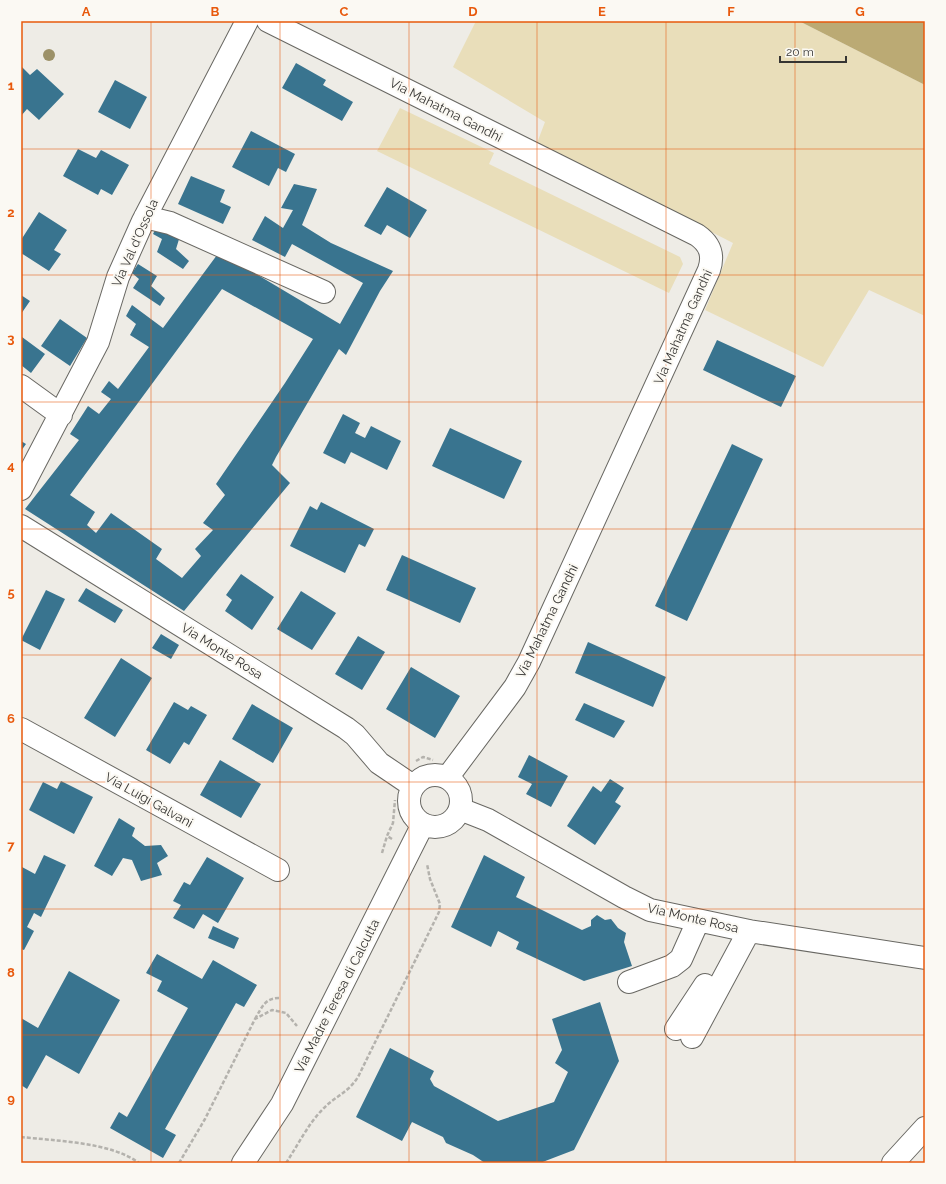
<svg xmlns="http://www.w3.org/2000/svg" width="946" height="1184" font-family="Raleway,sans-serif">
	<rect width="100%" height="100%" fill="#eeece6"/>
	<!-- green -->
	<path fill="#e9deba" d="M 476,21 L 799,21 L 925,85 L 925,316 L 869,290 L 823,367 L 705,310 L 733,243 L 537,143 L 545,122 L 453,67 Z
		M 400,108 L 494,153 L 489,164 L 680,257 L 683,264 L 669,293 L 377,151 Z"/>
	<!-- forest -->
	<path fill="#bbaa74" d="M 799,21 L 925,21 L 925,85 Z"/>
	<!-- building -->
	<path fill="#39748f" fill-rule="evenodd" d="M 296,63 L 326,80 L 323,85 L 353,102 L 342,121 L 282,88 Z
		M 21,66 L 30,75 L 37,69 L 64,94 L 39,120 L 27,109 L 21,116 Z
		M 115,80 L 147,97 L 130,129 L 98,112 Z
		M 251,131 L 295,154 L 286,172 L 278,168 L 269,186 L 232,167 Z
		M 78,149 L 96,158 L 101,150 L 129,165 L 112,195 L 101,189 L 98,195 L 63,176 Z
		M 191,176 L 225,190 L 220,202 L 231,207 L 223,224 L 178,204 Z
		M 294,184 L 317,189 L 302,225 L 331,243 L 393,271 L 380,291 L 346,355 L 339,349 L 276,457 L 272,465 L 290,483 L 184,611 L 25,509 L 79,440 L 70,434 L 88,406 L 99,414 L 111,399 L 101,392 L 109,381 L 118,389 L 149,347 L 130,335 L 136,324 L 126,316 L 132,305 L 163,328 L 217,255 L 251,271 L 340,324 L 363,283 L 292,244 L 285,257 L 252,240 L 265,216 L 283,228 L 293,210 L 281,208 ZM 222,289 L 313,339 L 285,383 L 216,484 L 225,495 L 203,523 L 213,530 L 195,549 L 201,556 L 182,578 L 156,559 L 162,549 L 111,513 L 96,533 L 87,525 L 95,512 L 70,495 Z
		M 387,187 L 427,210 L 410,238 L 387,225 L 381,235 L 364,226 Z
		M 39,212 L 67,230 L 54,250 L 61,254 L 49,271 L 21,253 L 21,240 Z
		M 157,226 L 180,236 L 176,249 L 189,261 L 183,269 L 157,252 L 162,239 L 153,234 Z
		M 138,264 L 157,276 L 151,286 L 165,298 L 160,306 L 133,288 L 139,279 L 132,273 Z
		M 21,295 L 30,301 L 21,314 Z
		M 60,319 L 87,338 L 70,366 L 41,346 Z
		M 22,337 L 45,354 L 31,373 L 21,365 Z
		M 717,340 L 796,376 L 781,407 L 703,370 Z
		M 343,414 L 360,423 L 355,433 L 365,438 L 371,426 L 401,441 L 387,470 L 351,452 L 345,464 L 323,453 Z
		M 450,428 L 522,461 L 504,499 L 432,466 Z
		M 21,441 L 26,444 L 21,451 Z
		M 732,444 L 763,459 L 687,621 L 655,606 Z
		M 321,502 L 374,529 L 365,547 L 359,544 L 345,573 L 290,546 L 310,506 L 317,510 Z
		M 402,555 L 476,588 L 460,623 L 386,590 Z
		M 241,574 L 274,597 L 252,630 L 225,611 L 232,600 L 226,595 Z
		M 86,588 L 123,610 L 115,623 L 78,601 Z
		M 46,590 L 65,599 L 40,650 L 21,640 Z
		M 301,591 L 336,613 L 312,650 L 277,629 Z
		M 161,634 L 179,645 L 171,659 L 152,648 Z
		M 358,636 L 385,652 L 362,690 L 335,674 Z
		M 588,642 L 666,677 L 653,707 L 575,673 Z
		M 121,658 L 152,678 L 115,737 L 84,718 Z
		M 411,667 L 460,696 L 435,738 L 386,709 Z
		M 174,702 L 188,710 L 191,706 L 207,715 L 189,745 L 184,742 L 170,764 L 146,750 Z
		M 584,703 L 625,721 L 614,738 L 575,720 Z
		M 252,704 L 293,728 L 273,763 L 232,739 Z
		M 529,755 L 568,776 L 551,807 L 526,794 L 532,784 L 518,777 Z
		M 220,760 L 261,784 L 241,818 L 200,795 Z
		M 610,779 L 624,788 L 615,802 L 621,806 L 595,845 L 567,826 L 593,786 L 601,792 Z
		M 61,781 L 93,797 L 74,834 L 29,810 L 43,782 L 57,789 Z
		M 119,818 L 135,828 L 132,836 L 145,846 L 161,845 L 168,856 L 157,863 L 162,875 L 141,881 L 132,860 L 123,858 L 112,876 L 94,866 Z
		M 44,855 L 66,865 L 41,917 L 34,913 L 27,927 L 34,931 L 24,950 L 21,949 L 21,868 L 22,867 L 35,874 Z
		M 484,855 L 525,877 L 516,897 L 582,930 L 591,926 L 591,920 L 597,915 L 605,920 L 611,919 L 618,928 L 626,933 L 624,942 L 632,966 L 584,981 L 516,949 L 519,942 L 498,931 L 491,947 L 451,927 Z
		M 207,857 L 244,878 L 218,923 L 203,914 L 194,929 L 173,918 L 181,905 L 173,901 L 184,882 L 190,885 Z
		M 213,926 L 239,938 L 234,949 L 208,938 Z
		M 157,954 L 202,979 L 213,960 L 257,985 L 244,1007 L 236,1003 L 165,1129 L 176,1135 L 163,1158 L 110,1128 L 119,1112 L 127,1117 L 188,1008 L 157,991 L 162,981 L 146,973 Z
		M 69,971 L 120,1000 L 79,1074 L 46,1055 L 27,1089 L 21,1085 L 21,1018 L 38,1028 Z
		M 600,1002 L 619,1061 L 574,1150 L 540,1163 L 485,1163 L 473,1155 L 446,1143 L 443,1137 L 412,1122 L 402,1141 L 356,1117 L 390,1048 L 434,1071 L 430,1079 L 434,1086 L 498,1121 L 554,1102 L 568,1072 L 555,1063 L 562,1050 L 552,1019 Z"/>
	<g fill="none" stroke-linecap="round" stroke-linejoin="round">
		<defs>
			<path id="minor" d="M 268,21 L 697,235 C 710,244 714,255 709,270 L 529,662 L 515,687 L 447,778
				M 145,217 L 170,223 L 324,292
				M 21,386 L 61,415
				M 21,489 L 98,342 L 118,277 L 143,221 L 247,21
				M 21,526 L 346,728 L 355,735 L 379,763 L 413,786
				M 21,729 L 278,870
				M409 801a26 26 0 1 1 52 0a26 26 0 1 1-52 0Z
				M 460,809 L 488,820 L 624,897 L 650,910 L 749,931 L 925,958
				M 629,982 L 672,966 L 681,959 L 698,921
				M 676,1029 L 705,985
				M 692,1037 L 749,931
				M 243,1163 L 282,1104 L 423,824"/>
			<path id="major" d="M 893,1163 L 925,1128"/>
		</defs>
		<!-- minor casing -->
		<use href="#minor" stroke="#696863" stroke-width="24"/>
		<!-- major casing -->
		<use href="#major" stroke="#696863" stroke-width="24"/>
		<!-- path -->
		<path stroke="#b4b2ad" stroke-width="2.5" stroke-dasharray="4 2" stroke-linecap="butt" d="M 416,761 L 423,757 L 433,760
			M 392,839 L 387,836 L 393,823 L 395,800
			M 382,853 L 387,836
			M 255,1019 C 262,1007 265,998 279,998
			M 21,1137 C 56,1141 111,1142 139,1163
			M 179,1163 L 205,1119 L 255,1019 L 272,1010 L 286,1013 L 297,1026
			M 286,1163 C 298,1145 308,1124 323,1109 C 335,1096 347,1094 358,1077 L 439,912 L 440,904 L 430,879 L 427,864"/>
		<!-- minor -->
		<use href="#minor" stroke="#fff" stroke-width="22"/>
		<!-- major -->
		<use href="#major" stroke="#fff" stroke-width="22"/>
	</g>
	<!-- trees -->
	<circle fill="#9c9168" cx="49" cy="55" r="6"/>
	<!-- grid -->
	<path fill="none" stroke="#e8590c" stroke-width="1" stroke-opacity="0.55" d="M 151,21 L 151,1163M 280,21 L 280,1163M 409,21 L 409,1163M 537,21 L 537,1163M 666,21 L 666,1163M 795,21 L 795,1163M 21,149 L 925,149M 21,275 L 925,275M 21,402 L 925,402M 21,529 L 925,529M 21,655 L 925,655M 21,782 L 925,782M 21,909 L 925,909M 21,1035 L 925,1035"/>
	<g text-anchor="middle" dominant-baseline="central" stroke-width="4" stroke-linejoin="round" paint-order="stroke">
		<!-- street labels -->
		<g font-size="13" fill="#363533" stroke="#fbf9f3">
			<text transform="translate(446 110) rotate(27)">Via Mahatma Gandhi</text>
			<text transform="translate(135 243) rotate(-66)">Via Val d'Ossola</text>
			<text transform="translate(683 327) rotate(-66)">Via Mahatma Gandhi</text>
			<text transform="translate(547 621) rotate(-64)">Via Mahatma Gandhi</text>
			<text transform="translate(222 651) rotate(32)">Via Monte Rosa</text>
			<text transform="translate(149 800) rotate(29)">Via Luigi Galvani</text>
			<text transform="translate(693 918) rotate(13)">Via Monte Rosa</text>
			<text transform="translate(337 996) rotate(-63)">Via Madre Teresa di Calcutta</text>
		</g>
	</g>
	<!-- border -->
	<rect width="946" height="1184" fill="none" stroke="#fbf9f3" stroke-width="44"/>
	<!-- scale -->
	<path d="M780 56v6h66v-6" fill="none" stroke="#363533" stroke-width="2"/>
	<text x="786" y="56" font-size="12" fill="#363533" stroke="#fbf9f3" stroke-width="3" paint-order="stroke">20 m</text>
	<rect x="22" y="22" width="902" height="1140" fill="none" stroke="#e8590c" stroke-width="1.5"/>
	<g font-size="13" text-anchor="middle" font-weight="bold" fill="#e8590c">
		<text x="86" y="16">A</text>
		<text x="215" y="16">B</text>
		<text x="344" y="16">C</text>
		<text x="473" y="16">D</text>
		<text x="602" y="16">E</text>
		<text x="731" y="16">F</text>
		<text x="860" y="16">G</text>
		<text x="11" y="90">1</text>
		<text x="11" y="217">2</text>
		<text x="11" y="343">3</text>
		<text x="11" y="470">4</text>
		<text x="11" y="597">5</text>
		<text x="11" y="723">6</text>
		<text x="11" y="850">7</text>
		<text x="11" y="977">8</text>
		<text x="11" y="1103">9</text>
	</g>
</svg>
